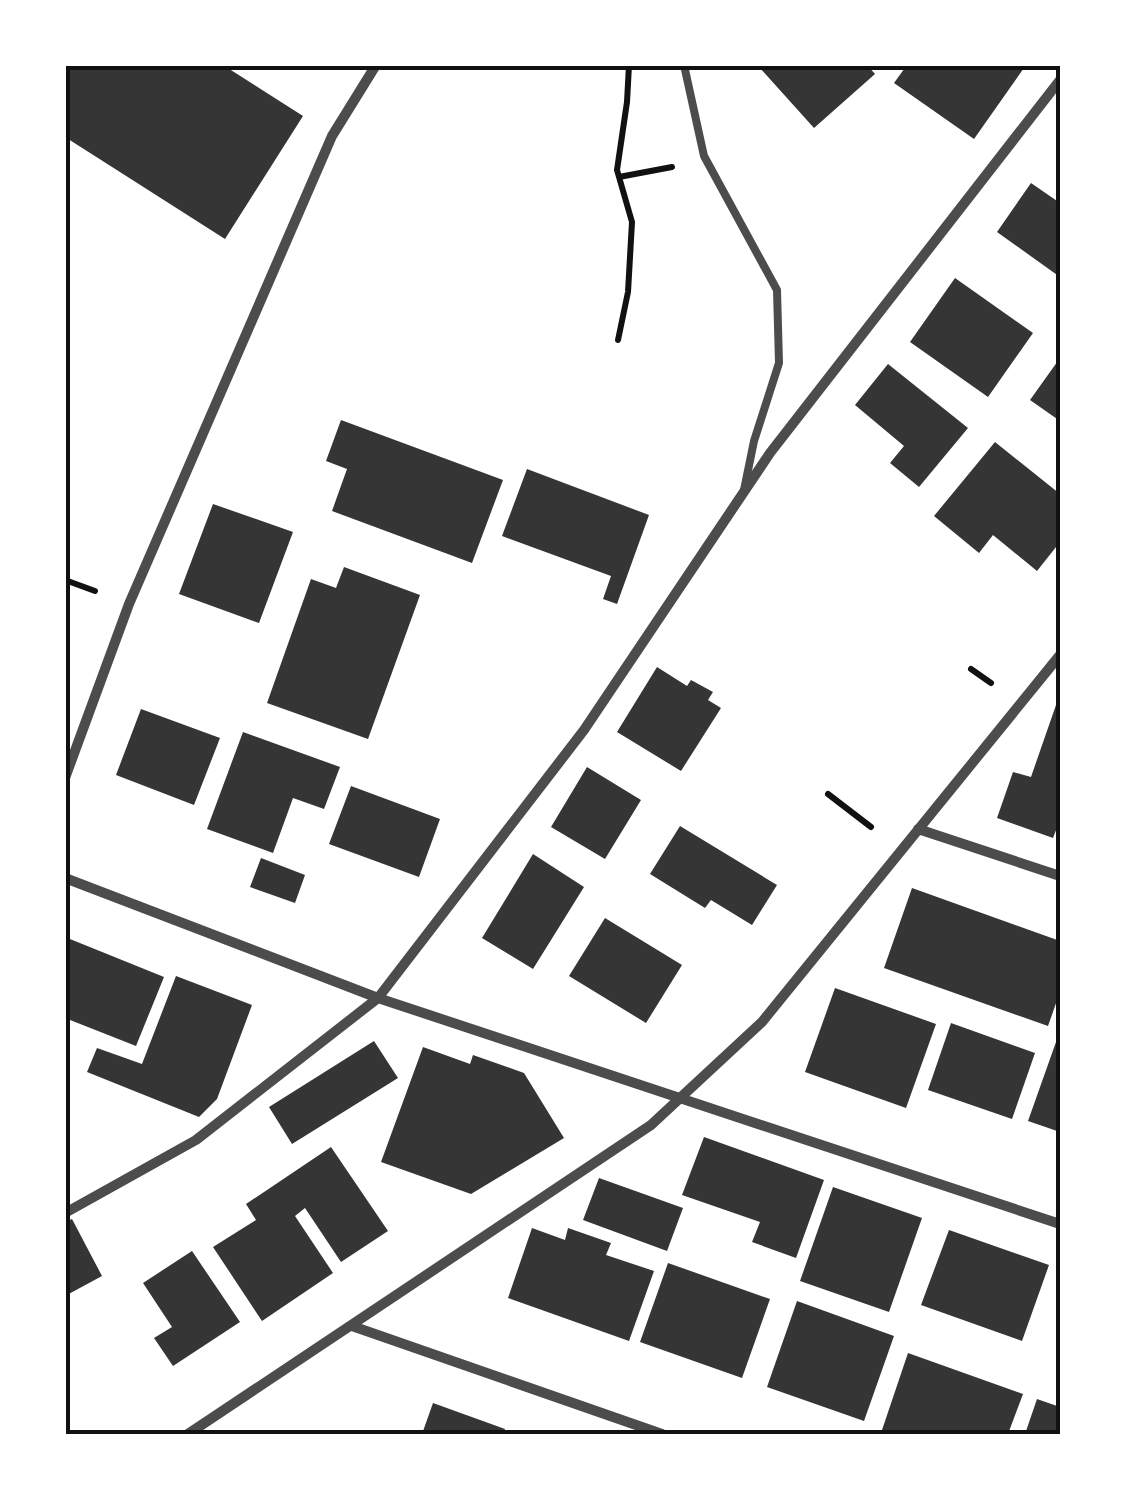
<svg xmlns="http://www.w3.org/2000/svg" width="1125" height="1499" font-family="Signika,sans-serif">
	<rect width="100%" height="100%" fill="#fff"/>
	<!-- building -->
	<path fill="#353535" d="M 65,65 L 223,65 L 303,116 L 225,239 L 65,137 Z
		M 761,65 L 867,65 L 875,74 L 814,128 L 759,67 Z
		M 907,65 L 1026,65 L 974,139 L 894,83 Z
		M 1031,183 L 1060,203 L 1060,277 L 997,232 Z
		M 955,278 L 1033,333 L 988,397 L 910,342 Z
		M 1060,358 L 1060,421 L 1030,400 Z
		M 888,364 L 968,428 L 919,487 L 890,463 L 904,446 L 855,405 Z
		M 341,420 L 503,480 L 472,563 L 332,511 L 347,469 L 326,461 Z
		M 995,442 L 1060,494 L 1060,542 L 1037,571 L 993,535 L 979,553 L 934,516 Z
		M 527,469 L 649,515 L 617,604 L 603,599 L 611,576 L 502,536 Z
		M 213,504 L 293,532 L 259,623 L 179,594 Z
		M 344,567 L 420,595 L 368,739 L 267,703 L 311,579 L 336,588 Z
		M 657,667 L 687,686 L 691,680 L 713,692 L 708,700 L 721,708 L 681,771 L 617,732 Z
		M 1056,705 L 1060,706 L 1060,820 L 1053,838 L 997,818 L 1013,772 L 1031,777 Z
		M 141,709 L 220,738 L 194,805 L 116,775 Z
		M 243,732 L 340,767 L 324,809 L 293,798 L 273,853 L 207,829 Z
		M 587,767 L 641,800 L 605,859 L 551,827 Z
		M 351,786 L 440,819 L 419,877 L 329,844 Z
		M 680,826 L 777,885 L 752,925 L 711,900 L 705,908 L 650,874 Z
		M 533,854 L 584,887 L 533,969 L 482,938 Z
		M 261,858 L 305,875 L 295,903 L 250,887 Z
		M 912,888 L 1060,941 L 1060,992 L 1048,1026 L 884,968 Z
		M 605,918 L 682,965 L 646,1023 L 569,976 Z
		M 65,937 L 164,977 L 136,1046 L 65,1018 Z
		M 176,976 L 252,1005 L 217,1099 L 199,1117 L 87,1072 L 97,1048 L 142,1064 Z
		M 835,988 L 936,1024 L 906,1108 L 805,1072 Z
		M 951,1023 L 1035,1053 L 1012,1119 L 928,1090 Z
		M 374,1041 L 398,1078 L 292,1144 L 269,1107 Z
		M 1056,1042 L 1060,1044 L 1060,1132 L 1028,1121 Z
		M 423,1047 L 470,1064 L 473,1055 L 524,1073 L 564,1138 L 471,1194 L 381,1162 Z
		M 704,1137 L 824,1180 L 796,1258 L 752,1242 L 760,1222 L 682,1195 Z
		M 331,1147 L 388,1231 L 341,1262 L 305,1208 L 295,1216 L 333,1273 L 262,1321 L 213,1247 L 256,1220 L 246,1204 Z
		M 599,1178 L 683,1208 L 667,1251 L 583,1220 Z
		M 833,1187 L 922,1218 L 889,1312 L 800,1281 Z
		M 72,1219 L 102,1276 L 65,1296 L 65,1222 Z
		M 532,1228 L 565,1240 L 568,1228 L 611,1243 L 606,1255 L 654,1271 L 629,1341 L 508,1298 Z
		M 949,1230 L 1049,1265 L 1022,1341 L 921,1305 Z
		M 192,1251 L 240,1322 L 173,1366 L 154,1338 L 172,1327 L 143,1283 Z
		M 668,1263 L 770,1299 L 742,1378 L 640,1342 Z
		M 797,1301 L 894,1336 L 864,1421 L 767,1387 Z
		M 908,1353 L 1023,1394 L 1008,1434 L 894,1434 L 882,1430 Z
		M 1037,1399 L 1060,1407 L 1060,1434 L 1025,1434 Z
		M 433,1403 L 505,1429 L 503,1434 L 422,1434 Z"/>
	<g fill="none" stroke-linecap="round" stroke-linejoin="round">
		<!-- path -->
		<path stroke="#111" stroke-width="6" d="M 619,177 L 672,167
			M 618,340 L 628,292 L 632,222 L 617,170 L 627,102 L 629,65
			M 65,580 L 95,591
			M 971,669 L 991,683
			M 828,794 L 871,827"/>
		<!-- service -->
		<path stroke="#4c4c4c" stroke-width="8" d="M 684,65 L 704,156 L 777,290 L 779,363 L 754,441 L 744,490"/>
		<!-- minor -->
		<path stroke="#4c4c4c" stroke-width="10" d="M 65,778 L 129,604 L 332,136 L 376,65
			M 918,829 L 1060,876
			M 65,878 L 378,998 L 1060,1224
			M 65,1213 L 196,1140 L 378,998 L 584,730 L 770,453 L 1060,80
			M 352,1326 L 662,1434
			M 188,1434 L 651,1125 L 762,1022 L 1060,655"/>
	</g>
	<!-- border -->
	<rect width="1125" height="1499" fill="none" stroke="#ffffff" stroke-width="135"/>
	<rect x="68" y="68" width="990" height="1364" fill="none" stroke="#111" stroke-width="4"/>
</svg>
